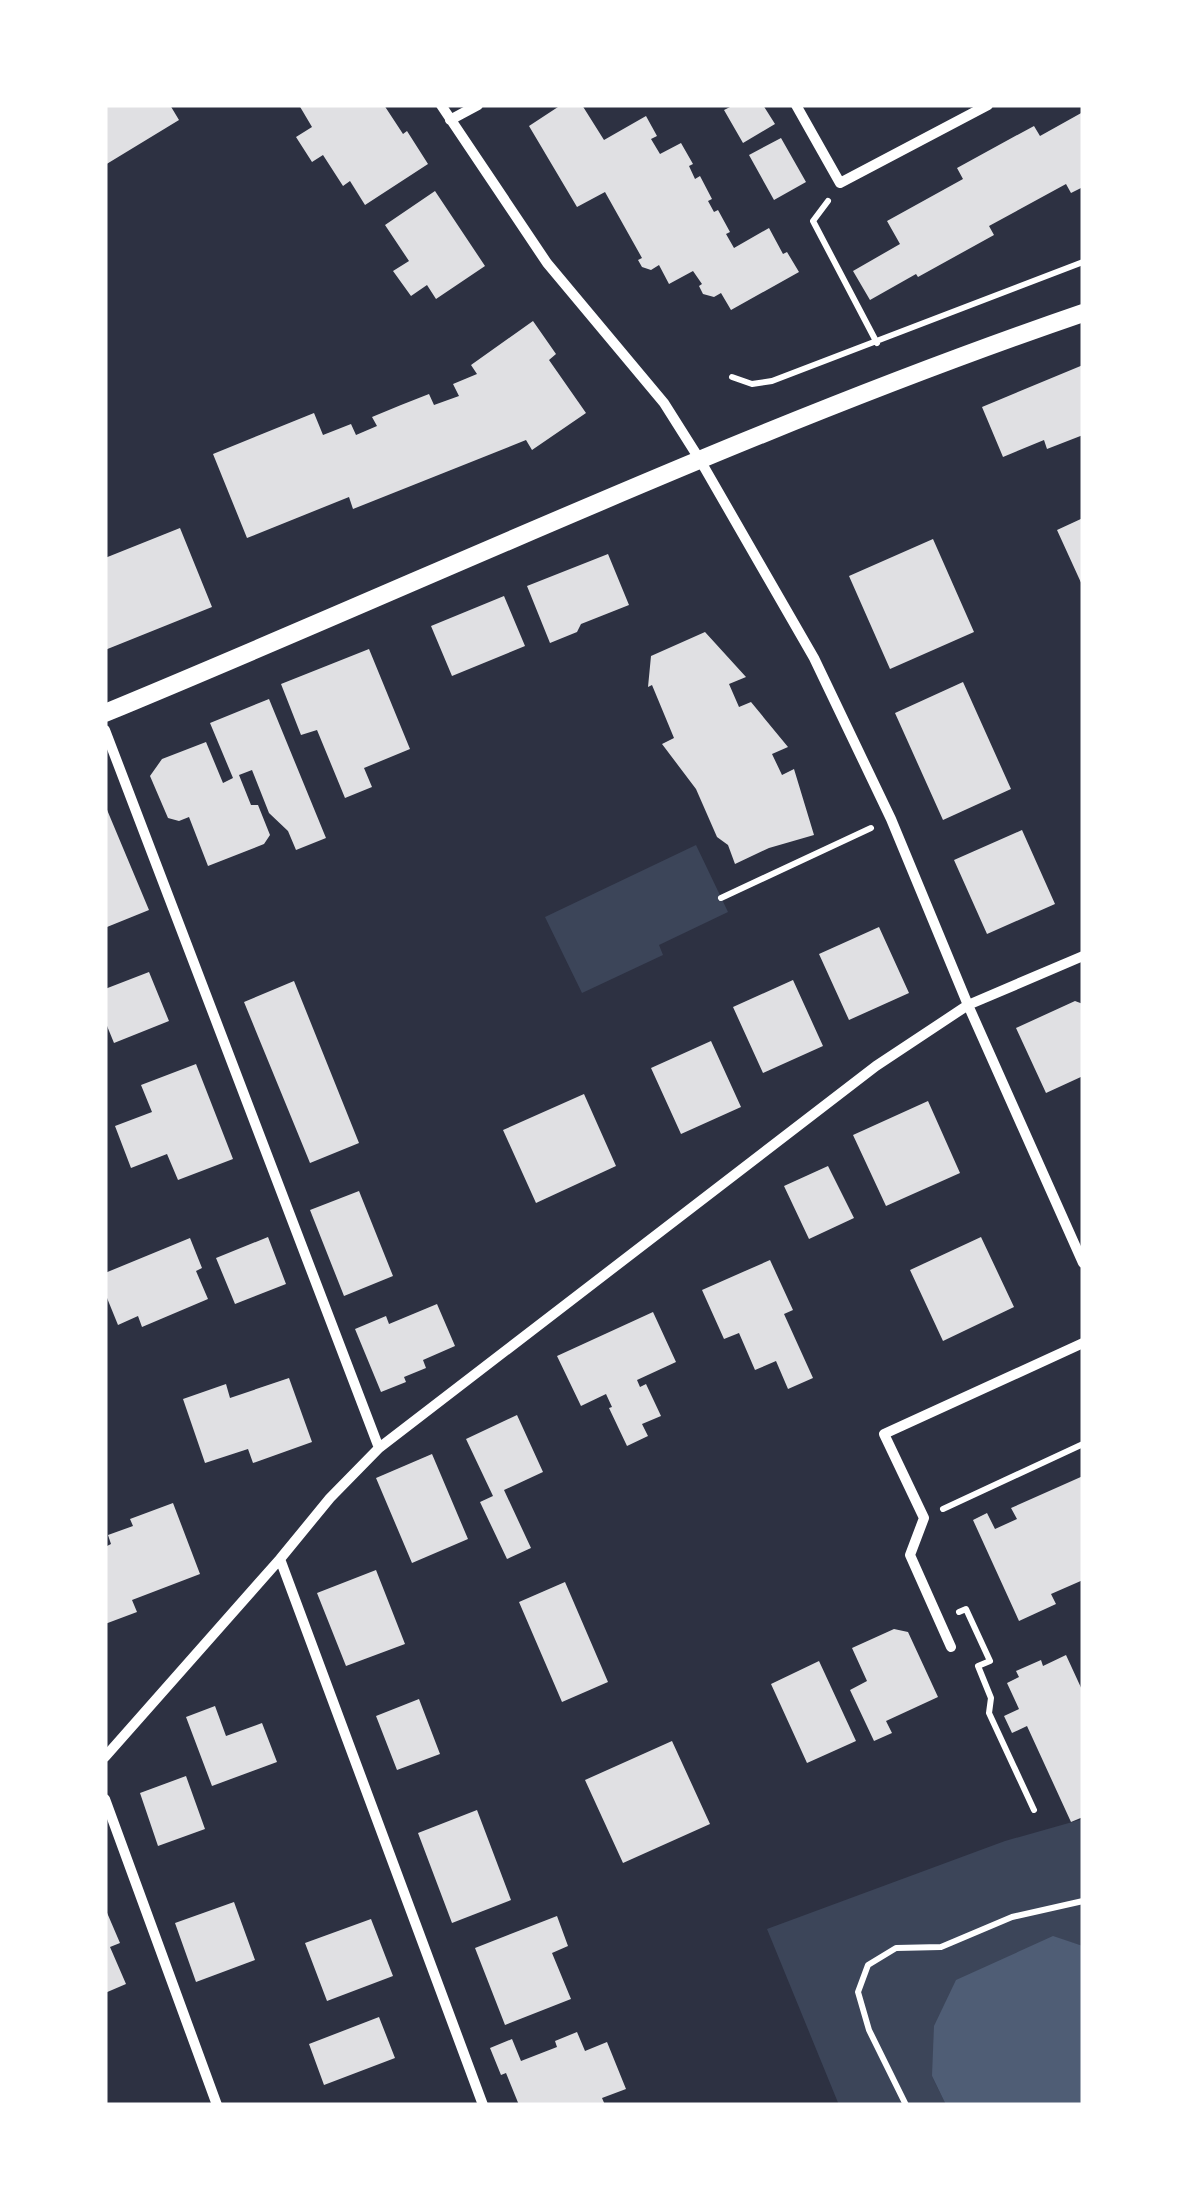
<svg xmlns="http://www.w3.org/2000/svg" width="1188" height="2210" font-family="Spectral,serif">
	<rect width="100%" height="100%" fill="#2d3142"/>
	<!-- green -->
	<path fill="#3c4559" d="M 696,845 L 728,912 L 659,945 L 663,955 L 582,993 L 545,917 Z
		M 1083,1819 L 1083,1946 L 1053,1937 L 932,2076 L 946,2105 L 839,2105 L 767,1929 L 1005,1841 Z"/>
	<!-- water -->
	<path fill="#4f5d75" d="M 1053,1936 L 1083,1946 L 1083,2105 L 946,2105 L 932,2076 L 934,2026 L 956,1980 Z"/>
	<!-- building -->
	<path fill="#e0e0e3" d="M 105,105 L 170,105 L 179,120 L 105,165 Z
		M 299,105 L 384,105 L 403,134 L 407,131 L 428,164 L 365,205 L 350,181 L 343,186 L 323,155 L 312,162 L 296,137 L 312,127 Z
		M 561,105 L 582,105 L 604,140 L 646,116 L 657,136 L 651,139 L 660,154 L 681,143 L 693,164 L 689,166 L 695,179 L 700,176 L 712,199 L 708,201 L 714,212 L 718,210 L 730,232 L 726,234 L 734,248 L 769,228 L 783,254 L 787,252 L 799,272 L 731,310 L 721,293 L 714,297 L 703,294 L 699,286 L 702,284 L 693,271 L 669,284 L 659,265 L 651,270 L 642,267 L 638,260 L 642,258 L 605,192 L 577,207 L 529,126 Z
		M 734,105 L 763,105 L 775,124 L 743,143 L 724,110 Z
		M 1083,112 L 1083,187 L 1071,193 L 1066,184 L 989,226 L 994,235 L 918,277 L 916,274 L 870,300 L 853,271 L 900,244 L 887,221 L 963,179 L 957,168 L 1008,140 L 1034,126 L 1040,136 Z
		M 781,138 L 806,182 L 774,200 L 749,155 Z
		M 435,191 L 485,266 L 436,299 L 427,285 L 411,296 L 393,271 L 409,261 L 385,225 Z
		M 533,321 L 556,354 L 549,360 L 586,413 L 532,450 L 526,440 L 353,509 L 349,497 L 247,538 L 213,454 L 314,413 L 323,435 L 351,424 L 356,435 L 377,426 L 372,417 L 401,405 L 429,394 L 434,405 L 459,396 L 453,384 L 477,374 L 471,365 Z
		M 1083,365 L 1083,435 L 1047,449 L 1044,440 L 1003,457 L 982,407 Z
		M 1083,518 L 1083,587 L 1057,530 Z
		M 180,528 L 212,607 L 105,650 L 105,558 Z
		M 933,539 L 974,632 L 890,669 L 849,576 Z
		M 608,554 L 629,605 L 581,624 L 577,632 L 550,643 L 527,586 Z
		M 504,596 L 525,646 L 452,676 L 431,626 Z
		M 705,632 L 746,677 L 729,684 L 739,707 L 751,702 L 788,747 L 772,754 L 782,775 L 794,769 L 814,835 L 769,848 L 735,864 L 728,845 L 717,837 L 696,789 L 662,744 L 674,738 L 652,685 L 648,687 L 651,656 Z
		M 369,649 L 410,749 L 364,768 L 372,787 L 345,798 L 317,730 L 301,735 L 281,684 Z
		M 963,682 L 1011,789 L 943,820 L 895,713 Z
		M 269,699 L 326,838 L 296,850 L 288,831 L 269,813 L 252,770 L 239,775 L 251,805 L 258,805 L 270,835 L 264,844 L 208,866 L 189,817 L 179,821 L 168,818 L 150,776 L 162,759 L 206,742 L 223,783 L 233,778 L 210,723 Z
		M 105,805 L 149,910 L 107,927 L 105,922 Z
		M 1022,830 L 1055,904 L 987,934 L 954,860 Z
		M 879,927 L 909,993 L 849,1020 L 819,954 Z
		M 149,972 L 169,1021 L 114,1043 L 105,1021 L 105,989 Z
		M 793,980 L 823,1046 L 763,1073 L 733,1007 Z
		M 294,981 L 359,1143 L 310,1163 L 244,1002 Z
		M 1075,1001 L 1083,1004 L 1083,1076 L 1046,1093 L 1016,1028 Z
		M 711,1041 L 741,1107 L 681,1134 L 651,1068 Z
		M 196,1064 L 233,1159 L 178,1180 L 167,1154 L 131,1168 L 115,1126 L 152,1112 L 141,1085 Z
		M 584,1094 L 616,1166 L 536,1203 L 503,1130 Z
		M 928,1101 L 960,1173 L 886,1206 L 853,1135 Z
		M 828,1166 L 854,1218 L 809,1239 L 784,1186 Z
		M 359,1191 L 393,1276 L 344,1296 L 310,1210 Z
		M 268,1237 L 286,1284 L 235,1304 L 216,1258 Z
		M 981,1237 L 1014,1307 L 943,1341 L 910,1270 Z
		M 190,1238 L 202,1268 L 196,1271 L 208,1299 L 142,1327 L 138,1316 L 118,1325 L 105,1293 L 105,1273 Z
		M 770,1260 L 793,1310 L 784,1314 L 813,1378 L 788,1389 L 776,1361 L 755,1370 L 739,1333 L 724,1339 L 702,1290 Z
		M 437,1304 L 455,1346 L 423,1360 L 426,1368 L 404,1377 L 406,1382 L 381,1392 L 355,1329 L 386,1316 L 389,1324 Z
		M 653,1312 L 676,1362 L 637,1380 L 640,1387 L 646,1384 L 661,1416 L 642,1424 L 648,1436 L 627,1446 L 609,1408 L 612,1407 L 606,1394 L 581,1406 L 557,1356 Z
		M 289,1378 L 312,1442 L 253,1463 L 248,1449 L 205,1463 L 183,1399 L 226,1384 L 230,1398 Z
		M 517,1415 L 543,1472 L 504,1490 L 531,1548 L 507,1559 L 480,1502 L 493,1496 L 466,1439 Z
		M 432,1454 L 468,1539 L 412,1563 L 376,1478 Z
		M 1083,1476 L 1083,1580 L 1051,1594 L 1056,1604 L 1019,1621 L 973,1520 L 987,1513 L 995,1529 L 1017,1519 L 1011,1508 Z
		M 173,1503 L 200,1574 L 132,1600 L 137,1612 L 105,1624 L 105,1547 L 111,1544 L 108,1535 L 133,1526 L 130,1519 Z
		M 376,1570 L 405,1644 L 346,1666 L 317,1593 Z
		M 565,1582 L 608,1682 L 562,1702 L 519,1602 Z
		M 894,1629 L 908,1632 L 938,1697 L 886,1721 L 892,1733 L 874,1741 L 850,1690 L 867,1681 L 852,1648 Z
		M 1066,1655 L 1083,1692 L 1083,1817 L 1071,1822 L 1027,1726 L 1012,1733 L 1004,1716 L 1019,1709 L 1007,1683 L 1019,1677 L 1016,1671 L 1041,1660 L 1043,1666 Z
		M 819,1661 L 856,1741 L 807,1763 L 771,1684 Z
		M 419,1699 L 440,1754 L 397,1770 L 376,1716 Z
		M 215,1706 L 226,1736 L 262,1723 L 277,1762 L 212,1786 L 186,1717 Z
		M 672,1741 L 710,1824 L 623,1863 L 585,1780 Z
		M 186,1776 L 205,1829 L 158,1846 L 140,1793 Z
		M 477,1810 L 511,1900 L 452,1923 L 418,1833 Z
		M 234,1902 L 255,1960 L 196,1982 L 175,1923 Z
		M 105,1908 L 120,1943 L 110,1947 L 126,1984 L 105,1993 Z
		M 557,1916 L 568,1946 L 552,1953 L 571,1999 L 505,2025 L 475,1948 Z
		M 371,1919 L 393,1976 L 327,2001 L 305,1943 Z
		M 379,2017 L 395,2058 L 324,2085 L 309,2044 Z
		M 577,2032 L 585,2051 L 607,2042 L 626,2089 L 602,2098 L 605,2105 L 519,2105 L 506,2073 L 501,2075 L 490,2048 L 512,2039 L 521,2061 L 557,2047 L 555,2041 Z"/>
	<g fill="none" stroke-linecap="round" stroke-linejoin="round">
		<!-- path -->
		<path stroke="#fff" stroke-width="6" d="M 828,201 L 813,221 L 877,343
			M 732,377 L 752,384 L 772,381 L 1083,262
			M 721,898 L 871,828
			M 943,1509 L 1083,1444
			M 959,1612 L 966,1609 L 990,1661 L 978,1666 L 991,1698 L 989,1713 L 1034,1810
			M 906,2105 L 869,2030 L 858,1992 L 868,1965 L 896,1948 L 941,1947 L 1012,1917 L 1083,1901"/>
		<!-- minor -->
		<path stroke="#fff" stroke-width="10" d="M 441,105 L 547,263 L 664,403 L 700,460 L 814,658 L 891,819 L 968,1005 L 1083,1263
			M 796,105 L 840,183 L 988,105
			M 450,120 L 478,105
			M 105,730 L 379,1448
			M 280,1559 L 483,2105
			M 951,1647 L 910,1555 L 924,1518 L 884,1434 L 1083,1343
			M 105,1757 L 280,1559 L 330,1498 L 379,1448 L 876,1066 L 968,1005 L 1083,956
			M 105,1799 L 217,2105"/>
		<!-- tertiary -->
		<path stroke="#fff" stroke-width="18" d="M 105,713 C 430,579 750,427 1083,313"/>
	</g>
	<!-- border -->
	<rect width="1188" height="2210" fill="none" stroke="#ffffff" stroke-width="215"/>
</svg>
